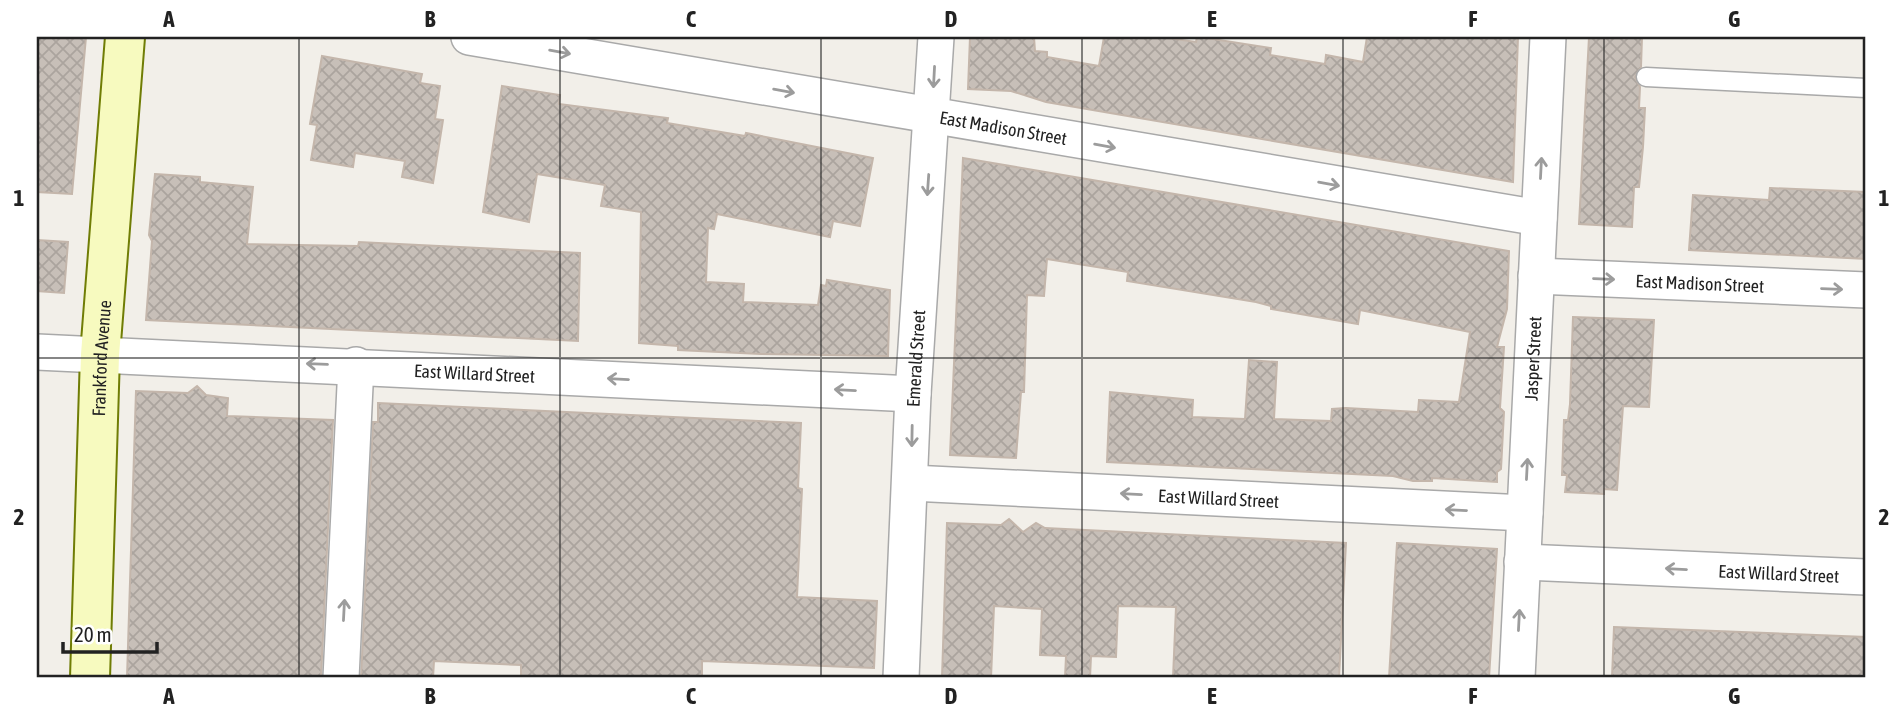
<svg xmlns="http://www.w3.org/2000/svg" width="1903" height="715" font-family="'Asap Condensed',sans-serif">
	<defs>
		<pattern id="building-cross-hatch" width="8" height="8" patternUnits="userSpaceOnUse" patternTransform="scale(1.75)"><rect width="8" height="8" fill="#c7bfb8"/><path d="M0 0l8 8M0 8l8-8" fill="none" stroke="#aba49e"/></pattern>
	</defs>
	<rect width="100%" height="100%" fill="#f2efe9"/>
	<!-- building -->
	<path fill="url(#building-cross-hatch)" stroke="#c4b6ab" stroke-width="2" d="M 37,37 L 86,37 L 72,194 L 37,192 Z
		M 970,37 L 1034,37 L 1035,51 L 1047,52 L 1047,57 L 1099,66 L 1104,37 L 1161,37 L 1196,42 L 1197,37 L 1200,37 L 1271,48 L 1270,55 L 1325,64 L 1326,55 L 1363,62 L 1367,37 L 1518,37 L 1513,182 L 1046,102 L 1011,91 L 968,89 Z
		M 1589,37 L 1642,37 L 1641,67 L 1635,77 L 1640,87 L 1639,108 L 1645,108 L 1643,147 L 1639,187 L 1634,187 L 1632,227 L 1579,224 Z
		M 322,56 L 422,74 L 420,83 L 440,86 L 435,119 L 443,120 L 433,183 L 402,177 L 405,161 L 355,153 L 353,167 L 311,160 L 317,125 L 310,124 Z
		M 502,86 L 560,95 L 559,104 L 668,118 L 667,123 L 745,136 L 746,133 L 873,158 L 860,226 L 833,221 L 830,237 L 717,214 L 714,229 L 708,228 L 706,282 L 744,284 L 743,302 L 818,305 L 821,285 L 826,286 L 827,280 L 890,290 L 888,356 L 761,354 L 678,350 L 678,346 L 639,343 L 641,212 L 601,206 L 605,185 L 537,174 L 529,222 L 483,212 Z
		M 963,158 L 1509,251 L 1507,309 L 1497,347 L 1504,347 L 1500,408 L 1504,412 L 1501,469 L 1497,472 L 1497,482 L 1432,478 L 1432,481 L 1413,481 L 1393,476 L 1107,462 L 1110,392 L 1193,400 L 1192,417 L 1245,419 L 1249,360 L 1277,362 L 1274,419 L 1331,421 L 1332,409 L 1346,408 L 1418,412 L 1419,400 L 1459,402 L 1470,332 L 1360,310 L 1358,324 L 1271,309 L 1271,306 L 1256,302 L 1127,281 L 1128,272 L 1047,259 L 1044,296 L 1027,295 L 1024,392 L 1021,392 L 1016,458 L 950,455 Z
		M 155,174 L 200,177 L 200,182 L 253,187 L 247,244 L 358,246 L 359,242 L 580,253 L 578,341 L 146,320 L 152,241 L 149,235 Z
		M 1770,188 L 1866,192 L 1866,259 L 1689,250 L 1693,195 L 1769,200 Z
		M 37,240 L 68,242 L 64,293 L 37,291 Z
		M 1573,317 L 1654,320 L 1649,407 L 1623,406 L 1617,490 L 1604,489 L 1604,494 L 1565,492 L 1567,475 L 1562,475 L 1564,420 L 1568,420 L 1570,404 Z
		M 197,386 L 206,395 L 228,398 L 227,416 L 333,420 L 321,678 L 127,678 L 136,391 L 188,393 Z
		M 378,403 L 801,423 L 798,488 L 802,489 L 797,597 L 877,601 L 874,668 L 702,661 L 702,678 L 521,678 L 521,665 L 434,661 L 433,678 L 361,678 L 373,422 L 378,422 Z
		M 1009,519 L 1023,532 L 1036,523 L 1045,528 L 1346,543 L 1339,678 L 1173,678 L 1176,607 L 1118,606 L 1116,657 L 1091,656 L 1090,678 L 1065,678 L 1066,656 L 1040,655 L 1042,609 L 994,606 L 991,678 L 942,678 L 947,523 L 1001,525 Z
		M 1397,543 L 1497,549 L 1489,678 L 1389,678 Z
		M 1614,627 L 1866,637 L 1866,678 L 1612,678 Z"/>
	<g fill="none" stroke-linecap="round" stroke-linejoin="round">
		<defs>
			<path id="service" d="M 1646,77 L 1866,88"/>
			<g id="minor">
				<path id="s1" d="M 469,37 L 1539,218"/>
				<path id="s2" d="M 1536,276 L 1866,290"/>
				<path id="s3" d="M 37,352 L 913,394"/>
				<path id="s4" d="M 911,483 L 1525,513"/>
				<path id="s5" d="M 1522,562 L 1866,577"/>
				<path d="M 341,678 L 356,365"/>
				<path id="s6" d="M 901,678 L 913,394 L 936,37"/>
				<path id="s7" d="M 1517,678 L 1548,37"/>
			</g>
			<g id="secondary">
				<path id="s8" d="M 90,678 L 100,355 L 125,37"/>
			</g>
		</defs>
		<!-- service casing -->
		<use href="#service" stroke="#a9a9a9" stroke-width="21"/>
		<!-- minor casing -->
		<use href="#minor" stroke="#a9a9a9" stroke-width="38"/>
		<!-- secondary casing -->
		<use href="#secondary" stroke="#707d05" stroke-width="42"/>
		<!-- service -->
		<use href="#service" stroke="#fff" stroke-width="18"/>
		<!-- minor -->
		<use href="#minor" stroke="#fff" stroke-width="35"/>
		<!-- secondary -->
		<use href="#secondary" stroke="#f7fabf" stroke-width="38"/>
	</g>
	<!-- one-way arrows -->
	<defs><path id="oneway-shaft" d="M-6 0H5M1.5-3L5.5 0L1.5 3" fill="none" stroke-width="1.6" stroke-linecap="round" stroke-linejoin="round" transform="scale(1.75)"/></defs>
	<g stroke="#9c9c9c">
		<use href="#oneway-shaft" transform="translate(560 52) rotate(10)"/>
		<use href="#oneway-shaft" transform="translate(934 77) rotate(93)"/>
		<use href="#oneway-shaft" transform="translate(784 91) rotate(10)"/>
		<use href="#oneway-shaft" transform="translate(1105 146) rotate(10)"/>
		<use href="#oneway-shaft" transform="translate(1541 168) rotate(-87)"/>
		<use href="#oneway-shaft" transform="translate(1329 184) rotate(10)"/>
		<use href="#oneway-shaft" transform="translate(928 185) rotate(94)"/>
		<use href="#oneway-shaft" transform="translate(1604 279) rotate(2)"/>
		<use href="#oneway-shaft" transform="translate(1832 289) rotate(2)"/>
		<use href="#oneway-shaft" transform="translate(317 364) rotate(-178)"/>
		<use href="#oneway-shaft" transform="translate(618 379) rotate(-177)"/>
		<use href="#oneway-shaft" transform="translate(845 390) rotate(-177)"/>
		<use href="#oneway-shaft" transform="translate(912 436) rotate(91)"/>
		<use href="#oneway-shaft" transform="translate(1527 469) rotate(-87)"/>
		<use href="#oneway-shaft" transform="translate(1131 494) rotate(-177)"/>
		<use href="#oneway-shaft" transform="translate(1456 510) rotate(-177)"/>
		<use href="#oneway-shaft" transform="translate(1676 569) rotate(-177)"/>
		<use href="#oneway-shaft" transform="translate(344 610) rotate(-87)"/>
		<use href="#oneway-shaft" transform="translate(1519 620) rotate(-87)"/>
	</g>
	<!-- grid -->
	<path fill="none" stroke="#222" stroke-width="2" stroke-opacity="0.55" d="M 299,37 L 299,678M 560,37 L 560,678M 821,37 L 821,678M 1082,37 L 1082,678M 1343,37 L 1343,678M 1604,37 L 1604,678M 37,358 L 1866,358"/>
	<g text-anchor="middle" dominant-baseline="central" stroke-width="7" stroke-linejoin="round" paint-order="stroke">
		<!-- street labels -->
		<g font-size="18" fill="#222" stroke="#fff">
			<text stroke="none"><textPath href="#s1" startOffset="542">East Madison Street</textPath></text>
			<text stroke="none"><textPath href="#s2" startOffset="164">East Madison Street</textPath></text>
			<text stroke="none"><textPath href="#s8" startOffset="320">Frankford Avenue</textPath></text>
			<text stroke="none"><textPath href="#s6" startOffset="320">Emerald Street</textPath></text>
			<text stroke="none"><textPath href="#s7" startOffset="320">Jasper Street</textPath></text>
			<text stroke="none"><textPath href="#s3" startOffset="438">East Willard Street</textPath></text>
			<text stroke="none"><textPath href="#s4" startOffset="308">East Willard Street</textPath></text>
			<text stroke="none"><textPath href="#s5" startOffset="257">East Willard Street</textPath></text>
		</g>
	</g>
	<!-- border -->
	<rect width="1903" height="715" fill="none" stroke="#ffffff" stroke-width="77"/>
	<!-- scale -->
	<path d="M63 642v10h94v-10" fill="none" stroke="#222222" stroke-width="3.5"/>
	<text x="74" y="642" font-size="21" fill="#222222" stroke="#ffffff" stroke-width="5" paint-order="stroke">20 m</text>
	<rect x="38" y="38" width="1826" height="638" fill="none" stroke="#222" stroke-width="2.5"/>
	<g font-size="23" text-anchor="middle" font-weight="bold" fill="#222">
		<text x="169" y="27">A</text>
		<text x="430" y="27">B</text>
		<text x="691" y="27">C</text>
		<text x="951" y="27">D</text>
		<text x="1212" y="27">E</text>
		<text x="1473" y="27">F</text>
		<text x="1734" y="27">G</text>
		<text x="19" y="206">1</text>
		<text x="1884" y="206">1</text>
		<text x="19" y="525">2</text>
		<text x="1884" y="525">2</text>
		<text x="169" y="704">A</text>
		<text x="430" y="704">B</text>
		<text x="691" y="704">C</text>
		<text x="951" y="704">D</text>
		<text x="1212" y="704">E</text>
		<text x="1473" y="704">F</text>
		<text x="1734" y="704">G</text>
	</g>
</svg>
